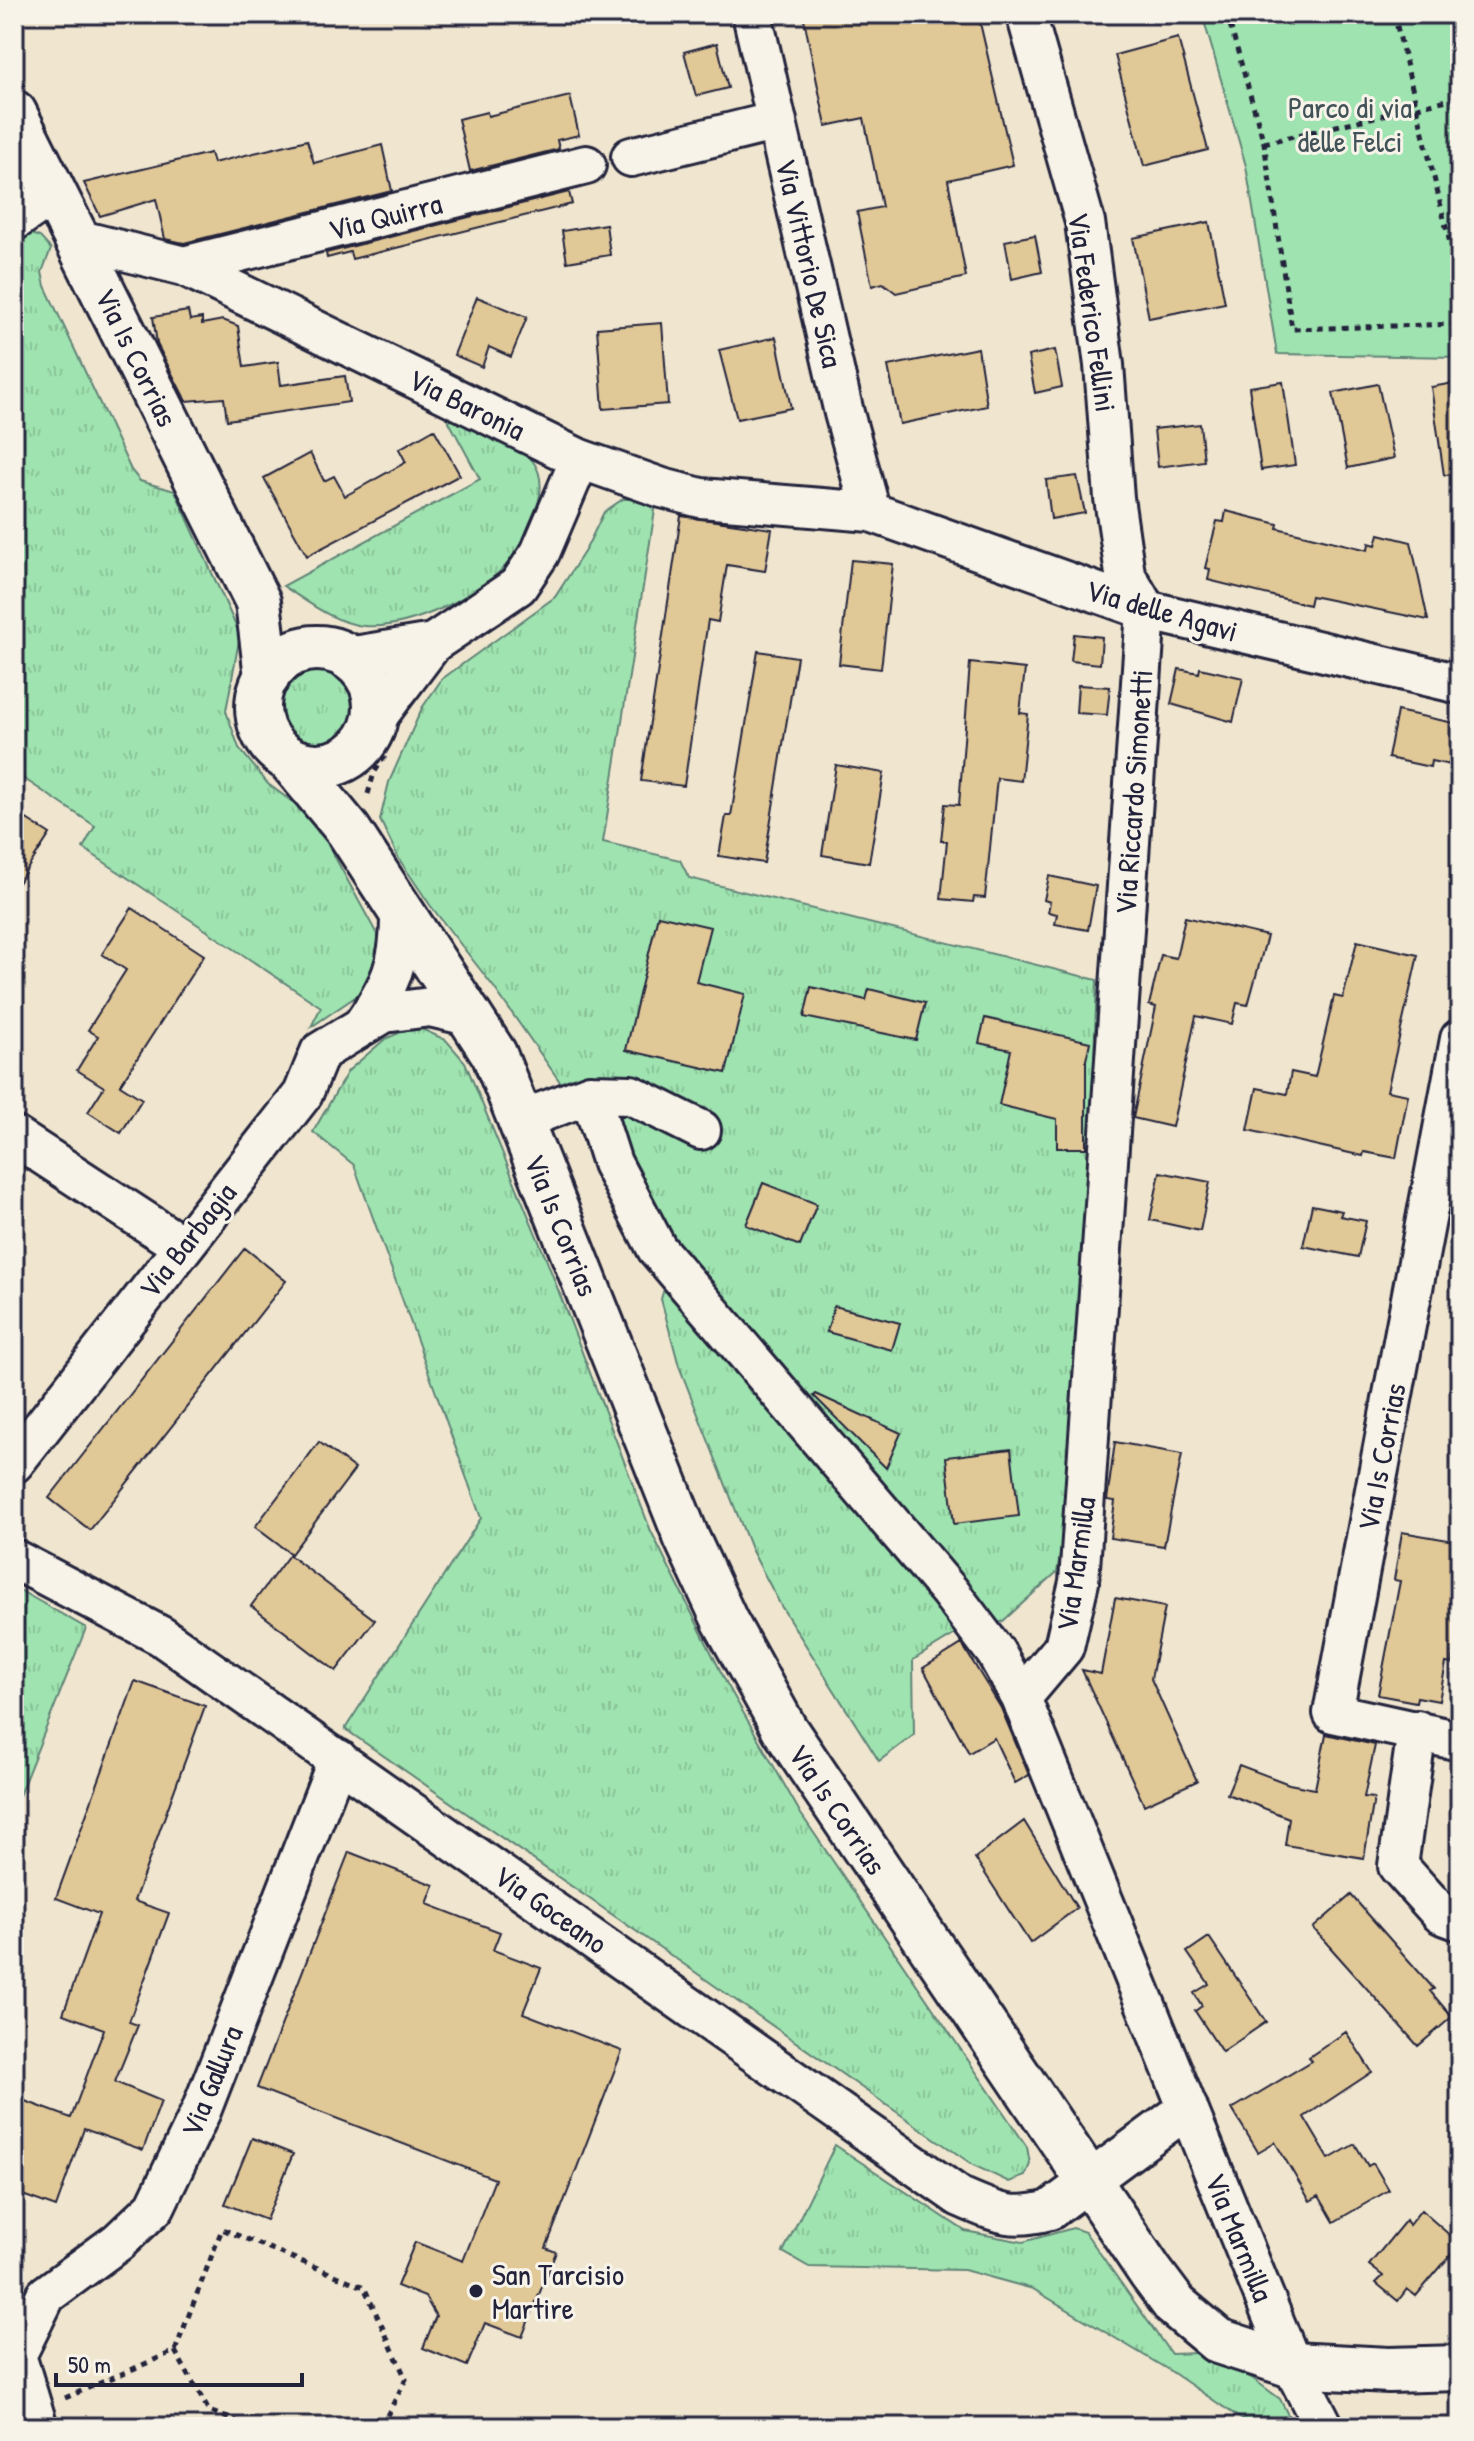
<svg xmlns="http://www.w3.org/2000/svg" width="1474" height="2441" font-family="'Patrick Hand',sans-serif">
	<defs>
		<pattern id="grass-tufts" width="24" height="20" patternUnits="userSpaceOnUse" patternTransform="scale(2)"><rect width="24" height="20" fill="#9fe4b0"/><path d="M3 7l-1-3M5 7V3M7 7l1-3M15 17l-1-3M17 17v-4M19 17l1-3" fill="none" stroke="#89c398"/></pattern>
	</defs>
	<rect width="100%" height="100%" fill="#f0e6d0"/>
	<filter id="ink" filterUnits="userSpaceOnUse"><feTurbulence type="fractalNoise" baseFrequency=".0125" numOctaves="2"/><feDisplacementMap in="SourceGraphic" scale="16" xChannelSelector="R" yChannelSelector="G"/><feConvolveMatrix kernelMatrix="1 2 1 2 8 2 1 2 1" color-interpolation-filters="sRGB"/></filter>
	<g filter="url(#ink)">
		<!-- grass -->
		<path fill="url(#grass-tufts)" stroke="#608376" stroke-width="2" d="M 29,233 L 40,237 L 51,249 L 42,272 L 45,286 L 131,470 L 140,481 L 175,491 L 240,635 L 226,711 L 239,748 L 268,784 L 306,812 L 324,837 L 379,938 L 379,965 L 364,991 L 311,1027 L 321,1007 L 83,848 L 95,826 L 14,772 L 14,241 Z
			M 446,416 C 462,424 524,449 532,460 C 543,474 542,491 537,507 C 532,524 523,547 510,561 C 482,595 408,630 364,626 C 334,623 308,602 283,586 L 480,479 Z
			M 623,499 L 642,499 L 656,504 L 603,842 L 680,860 L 689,878 L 1097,980 L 1082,1385 L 1069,1505 L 1057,1572 L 1002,1622 L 962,1630 L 913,1660 L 914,1735 L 879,1761 L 781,1606 L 751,1549 L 679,1366 L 661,1299 L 678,1242 L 632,1168 L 565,1089 L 493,986 L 430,905 L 399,859 L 380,820 L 389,782 L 422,708 L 442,679 L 555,597 L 586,549 L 604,512 Z
			M276 707a42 42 0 1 1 84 0a42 42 0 1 1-84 0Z
			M 415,1026 L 446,1040 L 465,1062 L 545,1256 L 651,1531 L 727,1684 L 801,1814 L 1027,2147 L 1030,2164 L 1025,2176 L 1009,2182 L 973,2165 L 345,1729 L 481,1518 L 354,1165 L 313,1132 L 348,1071 L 385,1039 Z
			M 14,1587 L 86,1628 L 14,1808 Z
			M 835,2145 L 965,2231 L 1023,2242 L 1073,2228 L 1085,2232 L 1171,2354 L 1197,2353 L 1252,2378 L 1280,2399 L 1294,2427 L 1253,2427 L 1172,2372 L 1033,2289 L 964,2270 L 809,2267 L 783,2252 Z"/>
		<!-- park -->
		<path fill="#9fe4b0" stroke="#608376" stroke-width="2" d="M 1202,14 L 1460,14 L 1460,357 L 1277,354 L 1246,166 Z"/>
		<!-- building -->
		<path fill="#e1c897" stroke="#22223b" stroke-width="2" d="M 803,14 L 978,14 L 1013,165 L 948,180 L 966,277 L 896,293 L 883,283 L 872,286 L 857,212 L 882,207 L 864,118 L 826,126 Z
			M 1178,38 L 1208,150 L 1144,166 L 1115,55 Z
			M 717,43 L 728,88 L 696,96 L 684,52 Z
			M 570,96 L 579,135 L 557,140 L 559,149 L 470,171 L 458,119 L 487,112 L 488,116 Z
			M 307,140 L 314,163 L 382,145 L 392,191 L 184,243 L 165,239 L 156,199 L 100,216 L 84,183 L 210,153 L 213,163 Z
			M 569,192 L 572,204 L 352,259 L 350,252 L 327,258 L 326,253 Z
			M 1209,222 L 1225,303 L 1149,318 L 1133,238 Z
			M 606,224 L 610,255 L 567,262 L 562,231 Z
			M 1035,235 L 1042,272 L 1012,279 L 1005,241 Z
			M 477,297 L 527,317 L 511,357 L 489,347 L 482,367 L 454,355 Z
			M 188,311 L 190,320 L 202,318 L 202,324 L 223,320 L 238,326 L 244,367 L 278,362 L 281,385 L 345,376 L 349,402 L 227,420 L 224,398 L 186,401 L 157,344 L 153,317 Z
			M 662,323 L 668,404 L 603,409 L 597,328 Z
			M 776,337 L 791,408 L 737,419 L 719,350 Z
			M 978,348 L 987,406 L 900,424 L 888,366 Z
			M 1055,350 L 1062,387 L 1035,393 L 1028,356 Z
			M 1283,382 L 1295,465 L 1261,470 L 1249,387 Z
			M 1460,382 L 1460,474 L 1444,475 L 1431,387 Z
			M 1378,384 L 1394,458 L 1348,468 L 1333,393 Z
			M 1200,424 L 1204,461 L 1158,467 L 1154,429 Z
			M 434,429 L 460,475 L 307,556 L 264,478 L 310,453 L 324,481 L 334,476 L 345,496 L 406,462 L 399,449 Z
			M 1077,476 L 1085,513 L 1051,519 L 1046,480 Z
			M 1226,511 L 1278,524 L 1277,528 L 1368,550 L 1369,543 L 1376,545 L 1379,534 L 1411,542 L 1428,620 L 1311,596 L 1309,605 L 1208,580 L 1210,569 L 1205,568 L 1217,521 L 1224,522 Z
			M 681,516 L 772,529 L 765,571 L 727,565 L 718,622 L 708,620 L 684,786 L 641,781 Z
			M 851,560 L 893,564 L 881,669 L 839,664 Z
			M 1074,634 L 1102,637 L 1100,664 L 1071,661 Z
			M 758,651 L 797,657 L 764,863 L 719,856 L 726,816 L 731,816 Z
			M 970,663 L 1025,669 L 1020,713 L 1028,714 L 1021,781 L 997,778 L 985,898 L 974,897 L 973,902 L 941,899 L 947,841 L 941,841 L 945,804 L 959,805 Z
			M 1200,668 L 1243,678 L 1233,722 L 1171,704 L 1179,669 L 1199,673 Z
			M 1078,685 L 1110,687 L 1107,715 L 1076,713 Z
			M 1397,711 L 1459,724 L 1451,765 L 1431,761 L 1430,767 L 1388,758 Z
			M 836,765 L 884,773 L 869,863 L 822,855 Z
			M 14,811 L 50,834 L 14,889 Z
			M 1049,876 L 1096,886 L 1088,930 L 1055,924 L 1057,914 L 1048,912 L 1050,902 L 1044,900 Z
			M 132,908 L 204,955 L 120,1085 L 142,1099 L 121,1133 L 88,1112 L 104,1087 L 77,1070 L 98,1036 L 88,1030 L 126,970 L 102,954 Z
			M 658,915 L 710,927 L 696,982 L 745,994 L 726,1073 L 626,1050 Z
			M 1185,917 L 1267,936 L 1248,1005 L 1237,1003 L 1232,1024 L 1196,1016 L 1172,1127 L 1133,1118 L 1156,1007 L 1149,1005 L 1161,955 L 1176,958 Z
			M 1357,941 L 1418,955 L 1387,1091 L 1408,1095 L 1396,1158 L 1364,1152 L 1363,1156 L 1248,1130 L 1257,1088 L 1287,1094 L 1291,1072 L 1315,1077 L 1334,996 L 1343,998 Z
			M 811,987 L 866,1000 L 869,989 L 925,1003 L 916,1040 L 804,1017 Z
			M 985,1018 L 1090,1042 L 1086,1060 L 1086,1148 L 1057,1148 L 1057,1119 L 999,1105 L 1011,1050 L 979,1043 Z
			M 1160,1172 L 1210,1182 L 1200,1231 L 1150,1220 Z
			M 763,1183 L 817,1204 L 800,1246 L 746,1225 Z
			M 1312,1205 L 1342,1211 L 1340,1216 L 1366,1221 L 1358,1257 L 1303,1246 Z
			M 245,1248 L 286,1281 L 90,1530 L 49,1498 Z
			M 834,1306 L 900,1323 L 892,1350 L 827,1332 Z
			M 816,1394 L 901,1433 L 886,1468 L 814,1396 Z
			M 319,1442 L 355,1469 L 291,1554 L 255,1527 Z
			M 1115,1442 L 1182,1454 L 1164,1546 L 1110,1538 L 1115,1501 L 1107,1500 Z
			M 1011,1449 L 1019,1516 L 954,1524 L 946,1457 Z
			M 1402,1532 L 1460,1542 L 1460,1619 L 1452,1664 L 1446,1663 L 1439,1701 L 1417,1697 L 1416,1702 L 1378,1695 L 1400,1581 L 1394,1580 Z
			M 289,1555 L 375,1620 L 336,1671 L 251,1606 Z
			M 1115,1598 L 1165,1607 L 1151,1679 L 1197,1781 L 1144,1805 L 1082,1670 L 1101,1674 Z
			M 962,1644 L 1001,1708 L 1029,1775 L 1015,1783 L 994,1738 L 969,1753 L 923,1668 Z
			M 135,1681 L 205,1706 L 134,1901 L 169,1913 L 129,2022 L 138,2025 L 115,2082 L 161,2101 L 143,2150 L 84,2129 L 56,2207 L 14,2192 L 14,2097 L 71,2118 L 104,2029 L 63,2014 L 99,1914 L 56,1898 Z
			M 1326,1734 L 1375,1745 L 1364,1797 L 1374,1798 L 1364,1858 L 1285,1845 L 1289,1818 L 1227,1794 L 1239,1765 L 1289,1784 L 1315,1789 Z
			M 1024,1821 L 1077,1908 L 1030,1943 L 975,1858 Z
			M 349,1852 L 434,1885 L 427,1904 L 500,1932 L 493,1950 L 541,1968 L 523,2013 L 622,2051 L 546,2248 L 556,2252 L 522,2337 L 485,2323 L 467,2366 L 423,2348 L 436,2316 L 425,2297 L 397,2286 L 415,2242 L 463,2261 L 495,2179 L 257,2088 Z
			M 1351,1895 L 1434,1989 L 1430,1991 L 1452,2017 L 1418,2046 L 1313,1928 Z
			M 1209,1937 L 1266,2022 L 1222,2052 L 1195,2011 L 1202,2006 L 1194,1993 L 1209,1984 L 1187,1952 Z
			M 1346,2032 L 1372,2072 L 1304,2117 L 1329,2159 L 1355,2144 L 1368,2166 L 1373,2163 L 1389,2190 L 1334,2222 L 1319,2196 L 1310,2201 L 1275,2142 L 1258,2152 L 1232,2109 L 1312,2061 L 1309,2057 Z
			M 252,2138 L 293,2154 L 266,2220 L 225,2204 Z
			M 1421,2210 L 1460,2244 L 1416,2296 L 1407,2289 L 1398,2301 L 1376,2283 L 1383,2276 L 1369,2265 L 1406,2220 L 1409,2225 Z"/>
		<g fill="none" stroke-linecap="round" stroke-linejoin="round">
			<defs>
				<path id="minor" d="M 752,14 L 844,413 L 871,512
					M 631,157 L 777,121
					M 14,221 L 56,192
					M 80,240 L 184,266 L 580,459 L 662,488 L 701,498 L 871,512 L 1146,610 L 1460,684
					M 184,266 L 586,165
					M 348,657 L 433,643
					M 375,720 L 433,643 L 518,586 L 540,553 L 580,459
					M 362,1026 C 390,986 401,963 400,913
					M 1460,1039 L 1333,1713 L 1460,1741
					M 590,1094 L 612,1163 L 657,1249 L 949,1591 L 996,1653 L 1021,1698 L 1292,2365 L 1324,2427
					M 521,1120 L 590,1094 L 631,1095 L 701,1130
					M 14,1136 L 181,1245
					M 14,1463 L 303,1094 L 320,1052 L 384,1013 L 430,1007 L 473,1017
					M 14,1559 L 161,1636 L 960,2197 C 996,2212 1010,2221 1050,2210 L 1188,2108
					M 1021,1698 L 1064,1647 L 1079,1582 L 1146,610 L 1125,574 L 1114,498 L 1104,365 L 1085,222 L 1026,14
					M 1417,1730 L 1398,1866 L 1441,1914 L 1460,1921
					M 16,2355 L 38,2427
					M 14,2360 L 46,2295 L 118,2242 L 155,2207 L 201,2111 L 338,1759"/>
				<path id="tertiary" d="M 14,113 L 258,602 L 267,677
					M258 707a59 59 0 1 1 118 0a59 59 0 1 1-118 0Z
					M 289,759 L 348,830 L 494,1054 L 687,1539 L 725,1621 L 785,1730 L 1151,2273 L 1175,2305 L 1218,2341 L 1292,2365 L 1389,2370 L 1460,2368"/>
			</defs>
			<!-- minor casing -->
			<use href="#minor" stroke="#22223b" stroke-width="44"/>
			<!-- tertiary casing -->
			<use href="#tertiary" stroke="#22223b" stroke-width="50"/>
			<!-- path -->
			<path stroke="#22223b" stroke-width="5" stroke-dasharray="6 6" stroke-linecap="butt" d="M 1227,14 L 1264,143 L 1292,329 L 1460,324
				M 1394,14 L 1460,284
				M 1264,143 L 1460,97
				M 368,794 L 374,773 L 387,753
				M 175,2351 L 209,2411 L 252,2427
				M 65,2398 L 175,2351 L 222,2229 L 364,2287 L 406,2379 L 381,2427"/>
			<!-- minor -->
			<use href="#minor" stroke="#f7f3e8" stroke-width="38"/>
			<!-- tertiary -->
			<use href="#tertiary" stroke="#f7f3e8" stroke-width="44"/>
		</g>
	</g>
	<!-- markers -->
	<circle fill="#22223b" stroke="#f7f3e8" stroke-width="3" cx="476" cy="2291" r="8"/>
	<g text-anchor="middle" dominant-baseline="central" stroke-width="6" stroke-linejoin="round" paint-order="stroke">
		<!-- park labels -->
		<g font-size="30" fill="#415258" stroke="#f7f3e8">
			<text x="1350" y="107">Parco di via<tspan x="1350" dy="34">delle Felci</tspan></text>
		</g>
		<!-- street labels -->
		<g font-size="30" fill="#22223b" stroke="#f7f3e8">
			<text transform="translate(385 216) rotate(-14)">Via Quirra</text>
			<text transform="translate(810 263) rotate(77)">Via Vittorio De Sica</text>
			<text transform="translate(1093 312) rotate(82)">Via Federico Fellini</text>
			<text transform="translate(137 357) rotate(64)">Via Is Corrias</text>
			<text transform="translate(467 404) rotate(26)">Via Baronia</text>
			<text transform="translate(1162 610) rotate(16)">Via delle Agavi</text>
			<text transform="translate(1133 792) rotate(-86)">Via Riccardo Simonetti</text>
			<text transform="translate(562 1225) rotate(68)">Via Is Corrias</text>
			<text transform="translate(187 1240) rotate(-52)">Via Barbagia</text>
			<text transform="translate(1381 1457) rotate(-79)">Via Is Corrias</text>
			<text transform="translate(1075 1564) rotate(-82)">Via Marmilla</text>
			<text transform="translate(838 1809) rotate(56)">Via Is Corrias</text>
			<text transform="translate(551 1909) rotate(35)">Via Goceano</text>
			<text transform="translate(211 2081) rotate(-68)">Via Gallura</text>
			<text transform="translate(1240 2237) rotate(68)">Via Marmilla</text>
		</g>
		<!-- poi labels -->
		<g font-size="30" fill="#22223b" stroke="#f7f3e8" text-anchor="start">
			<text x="492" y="2274">San Tarcisio<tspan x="492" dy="34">Martire</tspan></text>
		</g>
	</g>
	<!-- margin -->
	<rect width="1474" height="2441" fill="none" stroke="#f7f3e8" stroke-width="48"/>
	<rect x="24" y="24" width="1426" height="2393" fill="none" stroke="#22223b" stroke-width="3" filter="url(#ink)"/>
	<!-- scale -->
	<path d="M56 2373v12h246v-12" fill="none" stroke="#22223b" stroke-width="4"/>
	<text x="68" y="2373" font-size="24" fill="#22223b" stroke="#f7f3e8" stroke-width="6" paint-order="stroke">50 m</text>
</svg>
